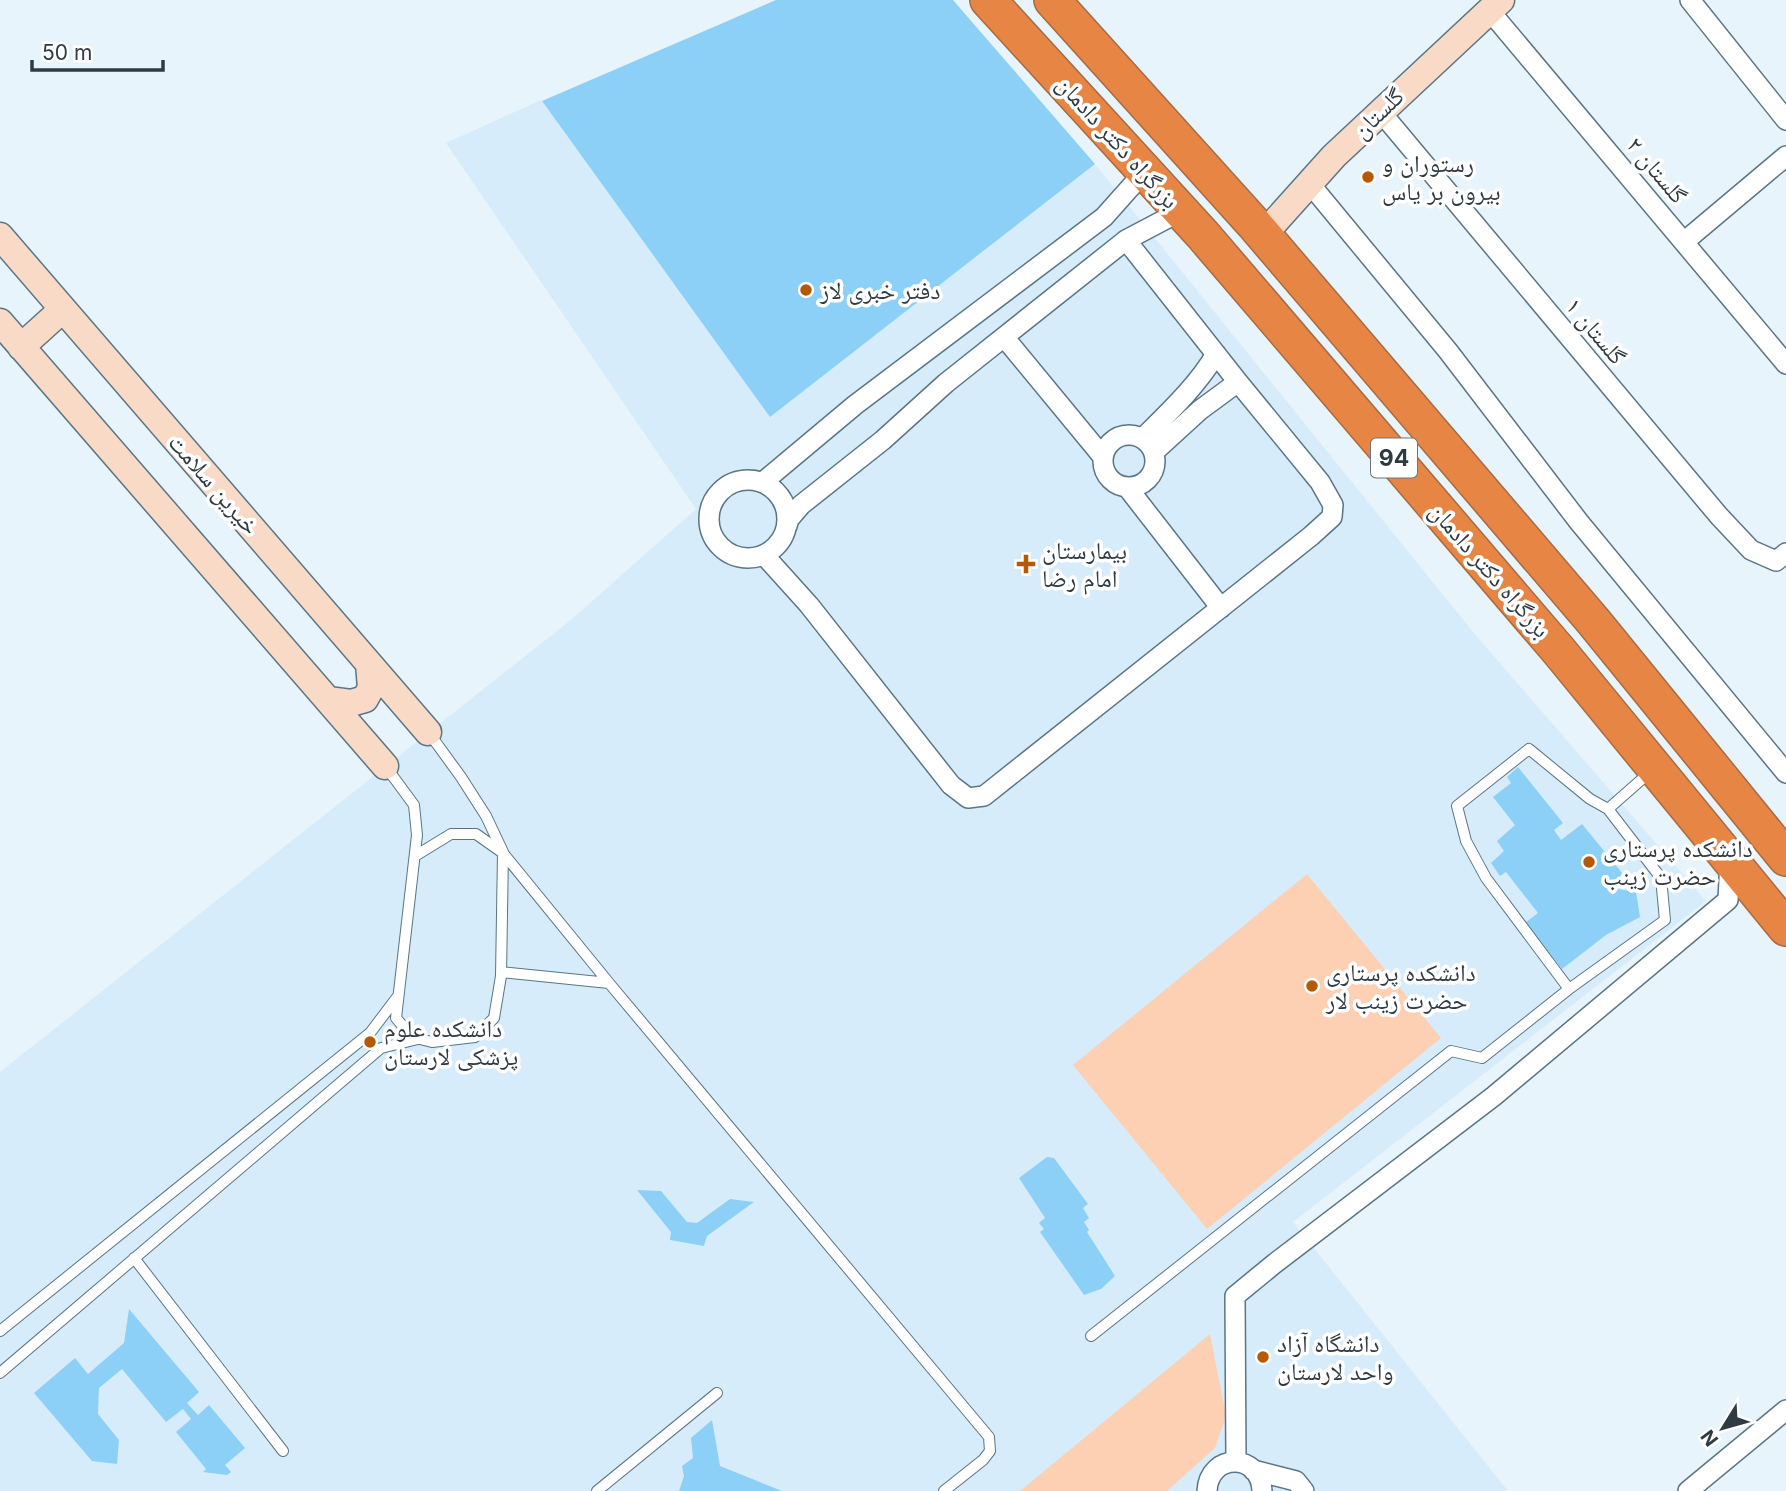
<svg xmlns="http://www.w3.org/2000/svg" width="1786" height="1491" font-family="Inter,'Noto Naskh Arabic',sans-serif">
	<rect width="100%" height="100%" fill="#e8f4fb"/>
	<!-- built -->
	<path fill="#d6ecfa" d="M 541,100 L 770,416 L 1095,164 L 1473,632 L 1706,901 L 1293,1222 L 1508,1491 L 0,1491 L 0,1072 L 572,619 L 696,509 L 446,143 Z"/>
	<!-- green -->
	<path fill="#fdcfb3" d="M 1307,874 L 1441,1038 L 1207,1229 L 1073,1065 Z
		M 1210,1334 L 1226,1416 L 1215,1448 L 1167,1491 L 1020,1491 Z"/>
	<!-- building -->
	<path fill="#8cd0f7" d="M 776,0 L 953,0 L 1095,164 L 770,417 L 542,101 Z
		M 1518,767 L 1563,823 L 1554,830 L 1561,840 L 1582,824 L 1623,874 L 1607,887 L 1636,892 L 1640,917 L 1606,935 L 1562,969 L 1526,922 L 1538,913 L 1506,872 L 1500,876 L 1491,863 L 1504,851 L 1497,841 L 1515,825 L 1493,797 L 1511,783 L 1507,777 Z
		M 1047,1157 L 1054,1158 L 1088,1204 L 1083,1208 L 1089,1218 L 1084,1222 L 1089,1230 L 1087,1232 L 1115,1276 L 1101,1289 L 1084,1295 L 1040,1232 L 1044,1229 L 1039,1223 L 1045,1218 L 1019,1178 Z
		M 637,1190 L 661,1191 L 687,1222 L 697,1223 L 730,1199 L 754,1202 L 707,1236 L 704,1246 L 670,1240 L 671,1232 Z
		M 129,1309 L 199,1392 L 187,1403 L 198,1415 L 209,1405 L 245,1448 L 225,1465 L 231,1472 L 227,1475 L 203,1472 L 206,1469 L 176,1432 L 191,1419 L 183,1409 L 166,1422 L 122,1369 L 99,1388 L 98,1414 L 119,1440 L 117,1464 L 92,1461 L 34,1393 L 75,1358 L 88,1374 L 124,1343 Z
		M 712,1420 L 720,1466 L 782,1491 L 679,1491 L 684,1476 L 682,1466 L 693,1458 L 691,1438 Z"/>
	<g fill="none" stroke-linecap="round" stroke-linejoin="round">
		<defs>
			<path id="lane" d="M 386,767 L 414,805 L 417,835 L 396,1018 L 412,1037 L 432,1042 L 475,1037 L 494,1018 L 501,976 L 503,852 L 486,816 L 461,777 L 429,733
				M 415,856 L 451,834 L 476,834 L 503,853 L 609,983 L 501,972
				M 609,983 L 989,1437 L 990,1451 L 983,1460 L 944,1491
				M 1569,989 L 1486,878 L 1466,841 L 1457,806 L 1529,749 L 1590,799 L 1608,809 L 1649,773
				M 134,1258 L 283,1451
				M 0,1331 L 370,1033 L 398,996
				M 1091,1336 L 1451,1051 L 1482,1058 L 1569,989 L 1665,920 L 1661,878 L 1608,809
				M 0,1373 L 381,1048 L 418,1039
				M 597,1491 L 717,1393"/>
			<path id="street" d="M 1690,0 L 1786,120
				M 1489,10 L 1786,364
				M 1380,111 L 1719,516 L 1751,550 L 1776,561 L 1786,553
				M 1310,184 L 1448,351 L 1579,522 L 1786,773
				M 1685,241 L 1786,156
				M 1004,337 L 1103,457
				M1103 461a26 26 0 1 1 52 0a26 26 0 1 1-52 0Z
				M 1143,438 C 1169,412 1197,386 1216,354
				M 1154,452 L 1200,410 L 1238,382
				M709 519a39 39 0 1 1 78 0a39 39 0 1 1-78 0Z
				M 763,482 L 855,405 L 1104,217 L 1145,171
				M 1127,487 L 1221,608
				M 787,526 L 789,519 L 801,505 L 883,440 L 946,383 L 1126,240 L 1181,211
				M 764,555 L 809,605 L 951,785 L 968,798 L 984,796 L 1311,536 L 1332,517 L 1333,505 L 1320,482 L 1238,382 L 1126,240
				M 1236,1462 L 1235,1296 L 1274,1264 L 1494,1096 L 1728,900 L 1730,860
				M 1253,1470 L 1296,1481 L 1304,1491
				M 1207,1491 C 1209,1452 1261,1453 1262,1491
				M 1688,1491 L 1786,1410"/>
			<path id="secondary" d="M 1264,234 L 1334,156 L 1501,0
				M 0,236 L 428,732
				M 0,322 L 385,766
				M 21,347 L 63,309
				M 328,700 L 351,703 L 365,699 L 371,688 L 369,664"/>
			<path id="highway" d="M 988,0 L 1203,235 L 1559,651 L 1786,928
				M 1052,0 L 1254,224 L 1594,622 L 1786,858"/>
		</defs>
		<!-- lane casing -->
		<use href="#lane" stroke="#5a7585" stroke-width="12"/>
		<!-- street casing -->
		<use href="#street" stroke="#5a7585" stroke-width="22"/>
		<!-- secondary casing -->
		<use href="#secondary" stroke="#5a7585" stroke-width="29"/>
		<!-- highway casing -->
		<use href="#highway" stroke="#a76b43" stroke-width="38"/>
		<!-- lane -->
		<use href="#lane" stroke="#fff" stroke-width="10"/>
		<!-- street -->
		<use href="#street" stroke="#fff" stroke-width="19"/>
		<!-- secondary -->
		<use href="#secondary" stroke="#f8dac7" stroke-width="26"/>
		<!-- highway -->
		<use href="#highway" stroke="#e78544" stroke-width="35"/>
	</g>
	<!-- markers -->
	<g fill="#b65905" stroke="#fff" stroke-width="2.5">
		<circle cx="1368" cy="177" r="7"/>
		<circle cx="806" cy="290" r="7"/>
		<path d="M1022.5 553.5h7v7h7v7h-7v7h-7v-7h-7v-7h7z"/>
		<circle cx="1589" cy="862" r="7"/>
		<circle cx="1312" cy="986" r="7"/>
		<circle cx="370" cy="1042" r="7"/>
		<circle cx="1263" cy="1357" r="7"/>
	</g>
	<g text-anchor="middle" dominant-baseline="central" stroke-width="7" stroke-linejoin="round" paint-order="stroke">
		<!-- shield labels -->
		<rect fill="#fff" stroke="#6d767b" stroke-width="2" x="1371" y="438.5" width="46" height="39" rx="5"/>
		<g font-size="23" font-weight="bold" fill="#2f3b42">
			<text x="1394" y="458">94</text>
		</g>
		<!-- street labels -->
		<g font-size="24" fill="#2f3b42" stroke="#fff">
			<text transform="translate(1378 113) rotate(-44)">گلستان</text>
			<text transform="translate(1118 142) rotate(48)">بزرگراه دکتر دادمان</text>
			<text transform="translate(1657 170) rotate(50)">گلستان ۲</text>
			<text transform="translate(1596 331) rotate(50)">گلستان ۱</text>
			<text transform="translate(214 484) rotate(49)">خیرین سلامت</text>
			<text transform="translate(1490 570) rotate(49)">بزرگراه دکتر دادمان</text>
		</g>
		<!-- poi labels -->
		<g font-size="24" fill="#2f3b42" stroke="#fff" text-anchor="start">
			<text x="1382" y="163">رستوران و<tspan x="1382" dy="28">بیرون بر یاس</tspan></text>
			<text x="820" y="290">دفتر خبری لاز</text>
			<text x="1042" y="550">بیمارستان<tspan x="1042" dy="28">امام رضا</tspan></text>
			<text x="1603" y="848">دانشکده پرستاری<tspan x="1603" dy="28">حضرت زینب</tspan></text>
			<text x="1326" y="972">دانشکده پرستاری<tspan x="1326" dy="28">حضرت زینب لار</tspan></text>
			<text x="384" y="1028">دانشکده علوم<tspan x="384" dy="28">پزشکی لارستان</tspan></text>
			<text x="1277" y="1343">دانشگاه آزاد<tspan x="1277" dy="28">واحد لارستان</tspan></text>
		</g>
	</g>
	<!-- north arrow -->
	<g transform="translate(1723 1428) rotate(233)" stroke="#ffffff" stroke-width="5" paint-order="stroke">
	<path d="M0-5L12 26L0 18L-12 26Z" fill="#2f3b42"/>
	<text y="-10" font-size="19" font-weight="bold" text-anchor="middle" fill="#2f3b42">N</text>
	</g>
	<!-- scale -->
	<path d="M32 60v10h131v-10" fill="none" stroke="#2f3b42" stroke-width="3.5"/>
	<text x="42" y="60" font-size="21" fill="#2f3b42" stroke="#ffffff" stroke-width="5" paint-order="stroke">50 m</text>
</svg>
